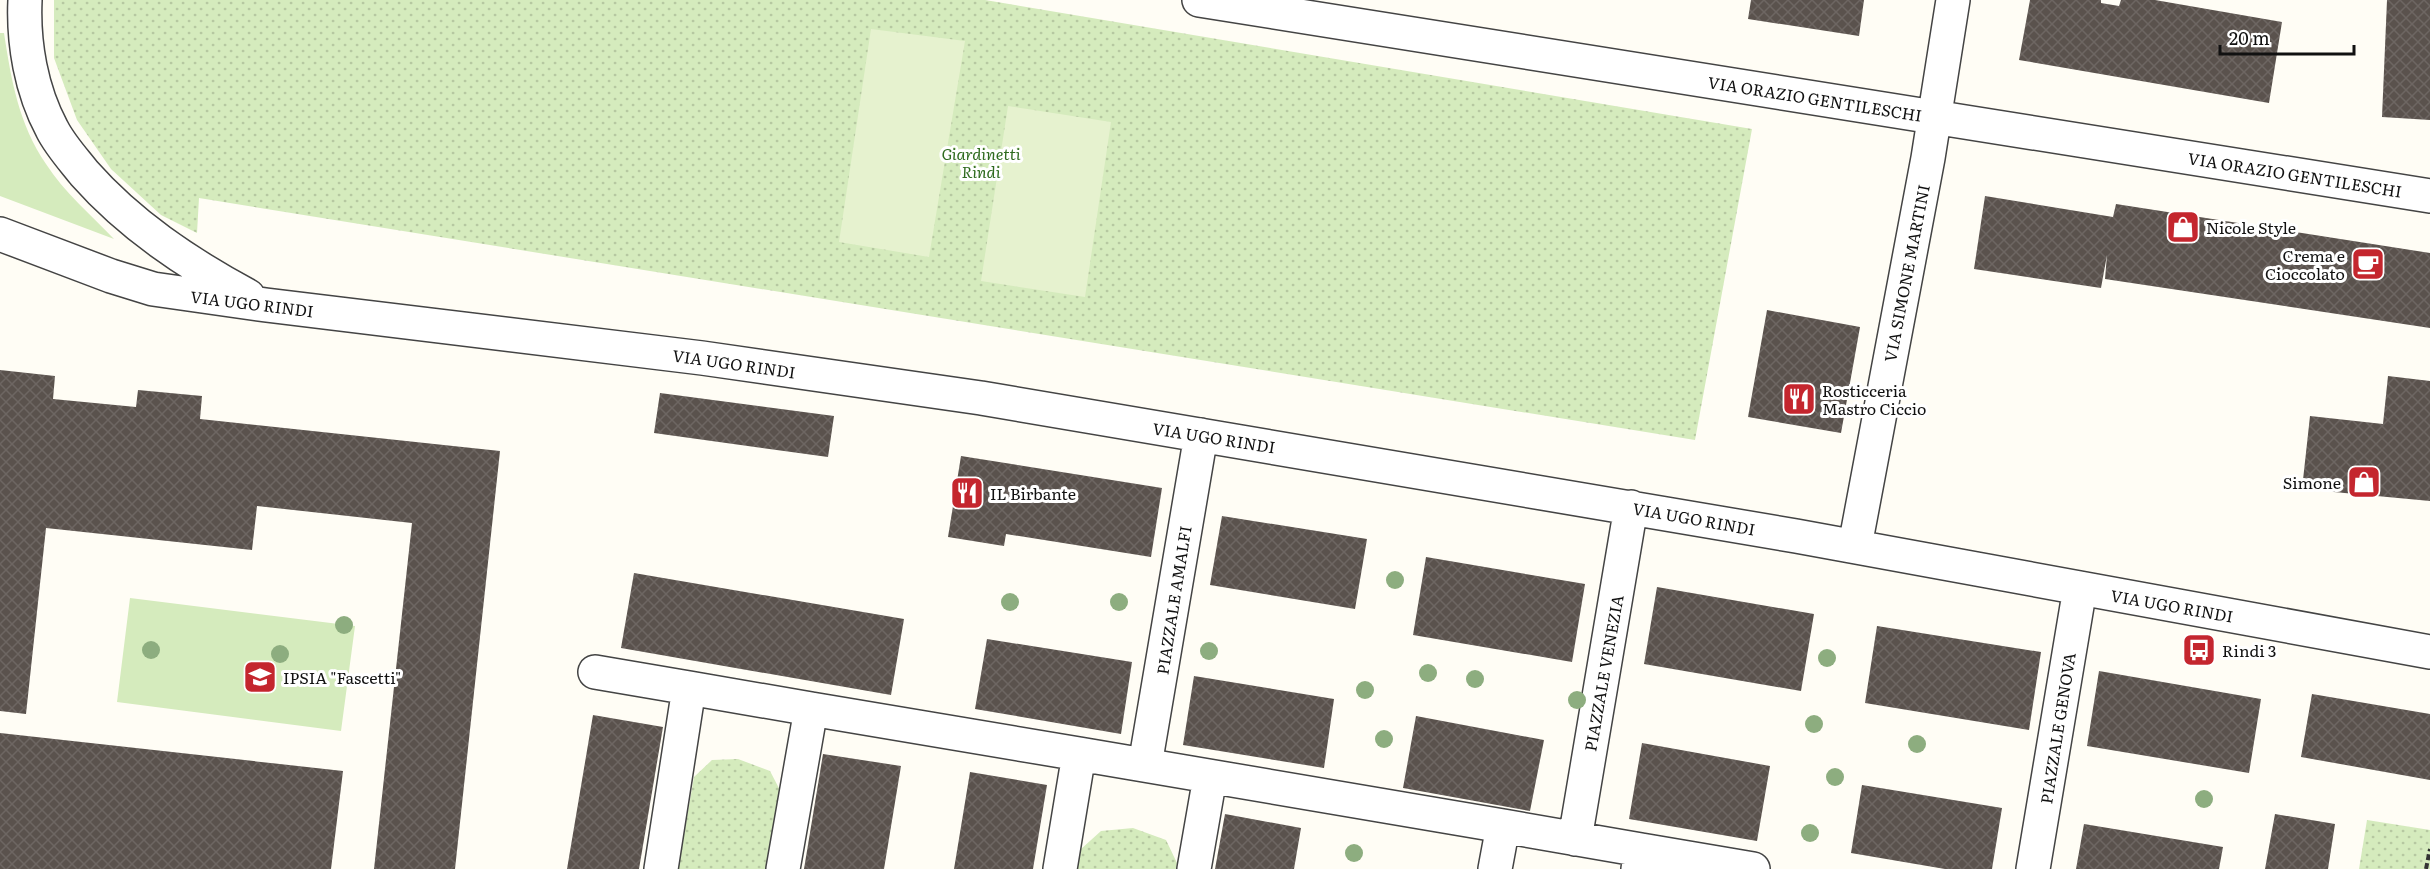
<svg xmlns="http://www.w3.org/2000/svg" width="2430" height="869" font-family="Literata,serif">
	<defs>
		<pattern id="park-dots" width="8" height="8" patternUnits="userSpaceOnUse" patternTransform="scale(1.5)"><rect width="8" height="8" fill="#d5ebbd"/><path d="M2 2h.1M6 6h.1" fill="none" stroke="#b6c8a1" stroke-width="1.8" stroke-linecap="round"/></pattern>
		<pattern id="building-cross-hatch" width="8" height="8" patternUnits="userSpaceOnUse" patternTransform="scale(1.5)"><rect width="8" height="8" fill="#5a524d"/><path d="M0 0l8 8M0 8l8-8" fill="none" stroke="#6d6662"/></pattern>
	</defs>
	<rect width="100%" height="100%" fill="#fffdf5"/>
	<!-- grass -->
	<path fill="#d5ebbd" d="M 0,33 L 4,33 C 11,79 19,125 46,164 C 64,192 91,215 114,239 L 0,196 Z
		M 130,598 L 355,626 L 341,731 L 117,702 Z"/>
	<!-- park -->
	<path fill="url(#park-dots)" d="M 54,0 L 985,0 L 1752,129 L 1695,440 L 199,198 L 197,233 L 161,215 L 111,169 L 77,120 L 54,58 Z
		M 738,759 L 770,771 L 782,794 L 769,869 L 678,869 L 694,777 L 712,760 Z
		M 2367,820 L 2430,830 L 2430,869 L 2359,869 Z
		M 1133,828 L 1166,840 L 1177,863 L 1176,869 L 1077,869 L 1081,849 L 1101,831 Z"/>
	<!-- pitch -->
	<path fill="#e6f2cf" d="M 871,29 L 965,41 L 929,257 L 839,242 Z
		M 1008,106 L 1111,122 L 1085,297 L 981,281 Z"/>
	<!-- building -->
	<path fill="url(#building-cross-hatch)" d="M 1751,0 L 1864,0 L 1859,36 L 1748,19 Z
		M 2030,0 L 2101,0 L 2101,3 L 2119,6 L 2121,0 L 2155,0 L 2282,22 L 2269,103 L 2019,60 Z
		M 2387,0 L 2430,0 L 2430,120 L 2382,117 Z
		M 1985,196 L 2113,217 L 2116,204 L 2430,253 L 2430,328 L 2105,279 L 2107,255 L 2101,288 L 1974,269 Z
		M 1767,310 L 1860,327 L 1841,433 L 1748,417 Z
		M 0,370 L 55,376 L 53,399 L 136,407 L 138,390 L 202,396 L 200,419 L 500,451 L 455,869 L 374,869 L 412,523 L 257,506 L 252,550 L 46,528 L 26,714 L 0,711 Z
		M 2388,376 L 2430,381 L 2430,501 L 2302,489 L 2310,416 L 2383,424 Z
		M 660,393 L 834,416 L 828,457 L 654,433 Z
		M 961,456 L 1162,488 L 1151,557 L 1006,534 L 1004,546 L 948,537 Z
		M 1222,516 L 1367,539 L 1355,609 L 1210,585 Z
		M 1426,557 L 1585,584 L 1572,662 L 1413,635 Z
		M 634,573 L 904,619 L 891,695 L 621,648 Z
		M 1657,587 L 1814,614 L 1801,691 L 1644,664 Z
		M 1877,626 L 2041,652 L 2029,730 L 1865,703 Z
		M 987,639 L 1132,662 L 1121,734 L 975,709 Z
		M 2099,671 L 2261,699 L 2249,773 L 2087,746 Z
		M 1194,676 L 1334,699 L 1324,768 L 1183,745 Z
		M 2312,694 L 2430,714 L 2430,780 L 2301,757 Z
		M 593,715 L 663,727 L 639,869 L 567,869 Z
		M 1416,716 L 1544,740 L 1530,811 L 1403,788 Z
		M 0,733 L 343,771 L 331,869 L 0,869 Z
		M 1642,743 L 1770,766 L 1757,841 L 1629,819 Z
		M 823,754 L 901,766 L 884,869 L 804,869 Z
		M 970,772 L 1047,785 L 1033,869 L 954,869 Z
		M 1862,785 L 2002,808 L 1992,869 L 1945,869 L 1851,853 Z
		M 1225,814 L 1301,828 L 1294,869 L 1215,869 Z
		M 2275,814 L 2335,824 L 2328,869 L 2265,869 Z
		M 2084,824 L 2223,847 L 2219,869 L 2076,869 Z"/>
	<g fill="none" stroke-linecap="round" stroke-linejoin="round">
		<defs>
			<path id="minor" d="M 25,0 C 23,43 31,90 52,129 C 60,145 73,159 84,173 C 130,225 187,263 248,296
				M 1199,0 L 2430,196
				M 0,234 L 111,276 L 153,289 L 266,305 L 702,358 L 981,398 L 1796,536 L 2430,652
				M 1855,546 L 1928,158 L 1953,0
				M 595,672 L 689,688
				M 811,709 L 1079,754
				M 1145,765 L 1201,435
				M 1575,839 L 1631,507
				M 1641,850 L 1753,869
				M 661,869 L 689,688 L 811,709 L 783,869
				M 1060,869 L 1079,754 L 1503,826
				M 1194,869 L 1210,777
				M 1495,869 L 1503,826 L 1641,850 L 1638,869
				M 2033,869 L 2080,588"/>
		</defs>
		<!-- minor casing -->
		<use href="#minor" stroke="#444" stroke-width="36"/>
		<!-- path -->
		<path stroke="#333" stroke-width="4" stroke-dasharray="6 3" stroke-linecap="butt" d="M 2426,869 L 2430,849"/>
		<!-- minor -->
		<use href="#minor" stroke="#fff" stroke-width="33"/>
	</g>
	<!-- trees -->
	<g fill="#8dad7f">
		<circle cx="1395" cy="580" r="9"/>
		<circle cx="1010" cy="602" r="9"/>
		<circle cx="1119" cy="602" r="9"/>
		<circle cx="344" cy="625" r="9"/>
		<circle cx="151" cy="650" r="9"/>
		<circle cx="1209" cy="651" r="9"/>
		<circle cx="280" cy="654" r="9"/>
		<circle cx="1827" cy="658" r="9"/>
		<circle cx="1428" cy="673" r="9"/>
		<circle cx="1475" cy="679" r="9"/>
		<circle cx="1365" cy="690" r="9"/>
		<circle cx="1577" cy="700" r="9"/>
		<circle cx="1814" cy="724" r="9"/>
		<circle cx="1384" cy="739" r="9"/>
		<circle cx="1917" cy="744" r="9"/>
		<circle cx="1835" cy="777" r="9"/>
		<circle cx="2204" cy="799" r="9"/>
		<circle cx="1810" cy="833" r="9"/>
		<circle cx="1354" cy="853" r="9"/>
	</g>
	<!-- icons -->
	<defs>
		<symbol id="shop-square" viewBox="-11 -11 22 22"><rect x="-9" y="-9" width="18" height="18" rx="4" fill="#c4262e" stroke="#fff"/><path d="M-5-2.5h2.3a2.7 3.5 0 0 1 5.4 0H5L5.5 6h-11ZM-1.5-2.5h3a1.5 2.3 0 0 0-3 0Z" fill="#fff"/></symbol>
		<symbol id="cafe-square" viewBox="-11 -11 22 22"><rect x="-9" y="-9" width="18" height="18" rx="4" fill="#c4262e" stroke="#fff"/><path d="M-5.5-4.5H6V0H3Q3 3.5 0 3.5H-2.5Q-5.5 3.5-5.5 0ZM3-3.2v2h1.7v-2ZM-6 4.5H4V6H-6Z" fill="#fff"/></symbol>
		<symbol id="restaurant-square" viewBox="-11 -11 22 22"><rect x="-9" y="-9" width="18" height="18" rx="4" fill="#c4262e" stroke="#fff"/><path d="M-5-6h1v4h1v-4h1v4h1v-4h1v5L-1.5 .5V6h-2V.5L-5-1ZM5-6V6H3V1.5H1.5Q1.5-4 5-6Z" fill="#fff"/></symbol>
		<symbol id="bus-square" viewBox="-11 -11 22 22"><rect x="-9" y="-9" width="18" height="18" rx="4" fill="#c4262e" stroke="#fff"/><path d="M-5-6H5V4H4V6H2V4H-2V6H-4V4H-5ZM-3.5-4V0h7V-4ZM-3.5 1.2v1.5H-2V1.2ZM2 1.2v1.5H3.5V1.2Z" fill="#fff"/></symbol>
		<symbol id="school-square" viewBox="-11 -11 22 22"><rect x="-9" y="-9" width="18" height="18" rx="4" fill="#c4262e" stroke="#fff"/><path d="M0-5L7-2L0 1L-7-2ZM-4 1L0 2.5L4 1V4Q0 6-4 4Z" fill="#fff"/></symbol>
	</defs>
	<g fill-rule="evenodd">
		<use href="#shop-square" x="2164" y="208" width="38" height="38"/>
		<use href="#cafe-square" x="2349" y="245" width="38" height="38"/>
		<use href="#restaurant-square" x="1780" y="380" width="38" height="38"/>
		<use href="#shop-square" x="2345" y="463" width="38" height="38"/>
		<use href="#restaurant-square" x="948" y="474" width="38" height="38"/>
		<use href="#bus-square" x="2180" y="631" width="38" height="38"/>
		<use href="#school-square" x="241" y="658" width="38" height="38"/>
	</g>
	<g text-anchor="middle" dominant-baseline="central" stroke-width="6" stroke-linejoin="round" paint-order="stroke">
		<!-- street labels -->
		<g font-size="16" fill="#111" stroke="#fff">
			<text transform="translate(1815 98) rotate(9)">VIA ORAZIO GENTILESCHI</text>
			<text transform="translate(2295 174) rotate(9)">VIA ORAZIO GENTILESCHI</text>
			<text transform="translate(1906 273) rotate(-79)">VIA SIMONE MARTINI</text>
			<text transform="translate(252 303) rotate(7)">VIA UGO RINDI</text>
			<text transform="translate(734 363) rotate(8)">VIA UGO RINDI</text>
			<text transform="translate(1214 437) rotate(9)">VIA UGO RINDI</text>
			<text transform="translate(1694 518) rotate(10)">VIA UGO RINDI</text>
			<text transform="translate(1173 600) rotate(-81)">PIAZZALE AMALFI</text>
			<text transform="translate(2172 605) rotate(10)">VIA UGO RINDI</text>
			<text transform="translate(1603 673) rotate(-80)">PIAZZALE VENEZIA</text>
			<text transform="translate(2057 728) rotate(-81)">PIAZZALE GENOVA</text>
		</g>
		<!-- park labels -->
		<g font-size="16" font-style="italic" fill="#2f6b1f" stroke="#fff">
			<text x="981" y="153">Giardinetti<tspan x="981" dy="18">Rindi</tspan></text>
		</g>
		<!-- poi labels -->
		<g font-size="16" fill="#111" stroke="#fff" text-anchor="start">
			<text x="2206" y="227">Nicole Style</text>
			<text x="2345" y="255" text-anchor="end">Crema e<tspan x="2345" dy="18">Cioccolato</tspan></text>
			<text x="1822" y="390">Rosticceria<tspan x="1822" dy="18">Mastro Ciccio</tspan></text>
			<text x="2341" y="482" text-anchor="end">Simone</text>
			<text x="990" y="493">IL Birbante</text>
			<text x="2222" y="650">Rindi 3</text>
			<text x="283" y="677">IPSIA "Fascetti"</text>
		</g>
	</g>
	<!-- scale -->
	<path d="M2220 45v9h134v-9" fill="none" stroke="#111111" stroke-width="3"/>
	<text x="2229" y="45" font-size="18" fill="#111111" stroke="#ffffff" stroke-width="4.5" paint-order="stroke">20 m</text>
</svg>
